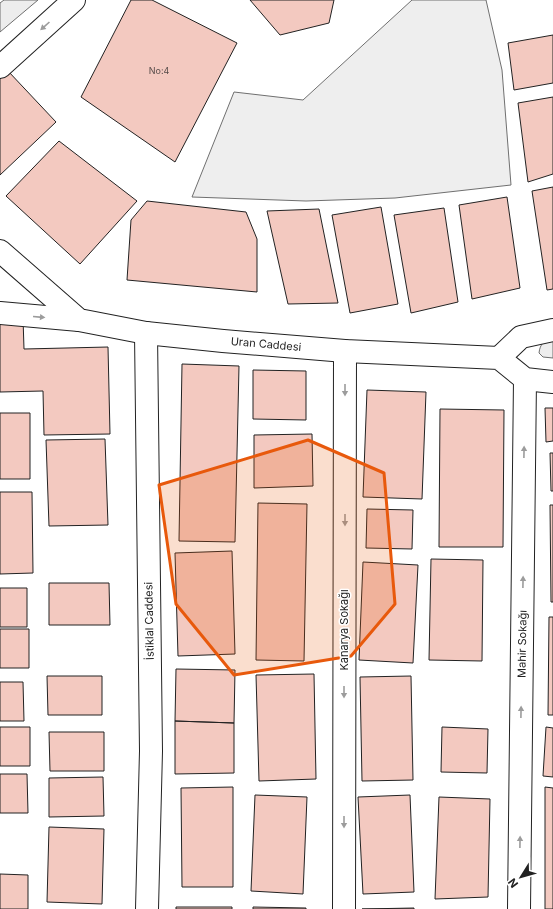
<svg xmlns="http://www.w3.org/2000/svg" width="553" height="909" font-family="Inter,sans-serif">
	<rect width="100%" height="100%" fill="#fff"/>
	<!-- green -->
	<path fill="#eee" stroke="#6f6f6f" d="M 412,0 L 486,0 L 502,70 L 511,185 L 395,198 L 306,201 L 192,197 L 234,92 L 303,100 Z
		M 553,338 L 553,358 L 543,357 L 539,353 C 540,344 544,340 553,338 Z"/>
	<!-- parking -->
	<path fill="#ededed" stroke="#6f6f6f" d="M 4,0 L 38,0 L 0,32 L 0,3 Z"/>
	<!-- building -->
	<path fill="#f3c9c0" stroke="#222" d="M 131,0 L 152,0 L 237,43 L 175,162 L 81,97 Z
		M 250,0 L 334,0 L 329,23 L 280,35 Z
		M 553,35 L 553,83 L 514,90 L 508,43 Z
		M 8,71 L 56,122 L 0,175 L 0,79 Z
		M 553,97 L 553,174 L 528,182 L 518,103 Z
		M 59,141 L 137,201 L 80,264 L 6,196 Z
		M 553,187 L 553,289 L 547,290 L 532,191 Z
		M 507,197 L 520,288 L 472,299 L 459,205 Z
		M 147,201 L 246,212 L 257,239 L 257,292 L 127,280 L 131,220 Z
		M 381,207 L 398,304 L 350,313 L 332,215 Z
		M 444,208 L 458,302 L 411,313 L 394,215 Z
		M 319,209 L 338,303 L 288,304 L 267,211 Z
		M 23,318 L 24,349 L 108,347 L 110,434 L 44,435 L 43,391 L 0,392 L 0,319 Z
		M 182,364 L 239,366 L 235,542 L 179,541 Z
		M 253,370 L 306,371 L 306,420 L 253,419 Z
		M 367,390 L 426,392 L 422,499 L 363,497 Z
		M 545,408 L 553,408 L 553,441 L 546,442 Z
		M 440,409 L 504,410 L 503,547 L 439,547 Z
		M 0,413 L 30,413 L 30,479 L 0,479 Z
		M 312,434 L 313,486 L 254,488 L 254,435 Z
		M 105,439 L 108,525 L 49,526 L 46,440 Z
		M 550,453 L 553,453 L 553,491 L 551,491 Z
		M 0,492 L 32,492 L 33,573 L 0,574 Z
		M 258,503 L 307,504 L 304,661 L 256,660 Z
		M 550,505 L 553,505 L 553,602 L 551,602 Z
		M 367,509 L 413,510 L 412,549 L 366,548 Z
		M 232,551 L 235,654 L 178,656 L 175,553 Z
		M 431,559 L 483,560 L 482,661 L 429,660 Z
		M 363,562 L 418,565 L 413,663 L 359,660 Z
		M 49,583 L 109,583 L 110,625 L 49,625 Z
		M 0,588 L 27,588 L 27,627 L 0,627 Z
		M 549,617 L 553,617 L 553,715 L 548,715 Z
		M 0,629 L 29,629 L 29,668 L 0,668 Z
		M 176,669 L 235,670 L 234,723 L 175,721 Z
		M 314,674 L 316,779 L 259,781 L 256,675 Z
		M 47,676 L 102,676 L 102,715 L 48,715 Z
		M 411,676 L 413,780 L 362,781 L 360,677 Z
		M 0,682 L 23,682 L 24,721 L 0,721 Z
		M 175,721 L 234,723 L 234,773 L 175,774 Z
		M 0,727 L 30,727 L 30,766 L 0,766 Z
		M 442,727 L 488,729 L 487,773 L 441,772 Z
		M 546,727 L 553,728 L 553,777 L 543,776 Z
		M 49,732 L 104,732 L 104,771 L 50,771 Z
		M 0,774 L 27,774 L 28,813 L 0,813 Z
		M 103,777 L 104,816 L 49,817 L 49,778 Z
		M 233,787 L 233,887 L 182,887 L 181,788 Z
		M 545,787 L 553,788 L 553,909 L 545,909 Z
		M 255,795 L 307,797 L 303,894 L 251,891 Z
		M 410,795 L 414,892 L 363,894 L 358,797 Z
		M 439,797 L 490,799 L 488,897 L 435,899 Z
		M 49,827 L 104,829 L 102,904 L 47,902 Z
		M 0,874 L 28,875 L 28,909 L 0,909 Z
		M 176,907 L 232,907 L 232,909 L 176,909 Z
		M 253,907 L 306,908 L 306,909 L 253,909 Z
		M 414,908 L 414,909 L 362,909 Z"/>
	<g fill="none" stroke-linecap="round" stroke-linejoin="round">
		<defs>
			<path id="minor" d="M 0,67 L 74,0
				M 0,313 L 79,320
				M 499,358 L 521,337 L 553,330
				M 344,909 L 345,351
				M 519,909 L 525,379"/>
			<path id="tertiary" d="M 146,333 L 151,751 L 147,909"/>
			<path id="secondary" d="M 0,251 L 79,320 L 146,333 L 223,341 L 345,351 L 499,358 L 525,379 L 553,382"/>
		</defs>
		<!-- minor casing -->
		<use href="#minor" stroke="#222" stroke-width="24"/>
		<!-- tertiary casing -->
		<use href="#tertiary" stroke="#222" stroke-width="24"/>
		<!-- secondary casing -->
		<use href="#secondary" stroke="#222" stroke-width="24"/>
		<!-- minor -->
		<use href="#minor" stroke="#fff" stroke-width="22"/>
		<!-- tertiary -->
		<use href="#tertiary" stroke="#fff" stroke-width="22"/>
		<!-- secondary -->
		<use href="#secondary" stroke="#fff" stroke-width="22"/>
	</g>
	<!-- one-way arrows -->
	<defs><path id="oneway-solid" d="M-6-.8H1V-3.2L6.5 0L1 3.2V.8H-6Z"/></defs>
	<g fill="#9c9c9c">
		<use href="#oneway-solid" transform="translate(45 26) rotate(138)"/>
		<use href="#oneway-solid" transform="translate(39 317) rotate(5)"/>
		<use href="#oneway-solid" transform="translate(345 390) rotate(90)"/>
		<use href="#oneway-solid" transform="translate(524 452) rotate(-89)"/>
		<use href="#oneway-solid" transform="translate(345 520) rotate(90)"/>
		<use href="#oneway-solid" transform="translate(523 582) rotate(-89)"/>
		<use href="#oneway-solid" transform="translate(344 692) rotate(90)"/>
		<use href="#oneway-solid" transform="translate(521 712) rotate(-89)"/>
		<use href="#oneway-solid" transform="translate(344 822) rotate(90)"/>
		<use href="#oneway-solid" transform="translate(520 842) rotate(-89)"/>
	</g>
	<!-- marked area -->
	<path fill="#e8590c" fill-opacity="0.2" stroke="#e8590c" stroke-width="3" stroke-linejoin="round" d="M 308,440 L 384,473 L 395,604 L 351,656 L 234,675 L 176,604 L 159,485 Z"/>
	<g text-anchor="middle" dominant-baseline="central" stroke-width="3" stroke-linejoin="round" paint-order="stroke">
		<!-- number labels -->
		<g font-size="9" fill="#564c4a">
			<text x="159" y="70">No:4</text>
		</g>
		<!-- street labels -->
		<g font-size="11" fill="#222" stroke="#fff">
			<text transform="translate(266 344) rotate(5)">Uran Caddesi</text>
			<text transform="translate(149 621) rotate(-91)">İstiklal Caddesi</text>
			<text transform="translate(344 630) rotate(-90)">Kanarya Sokağı</text>
			<text transform="translate(522 644) rotate(-89)">Mahir Sokağı</text>
		</g>
	</g>
	<!-- north arrow -->
	<g transform="translate(521 877) rotate(233)" stroke="#ffffff" stroke-width="3" paint-order="stroke">
	<path d="M0-3L7 15L0 10L-7 15Z" fill="#222222"/>
	<text y="-6" font-size="11" font-weight="bold" text-anchor="middle" fill="#222222">N</text>
	</g>
</svg>
